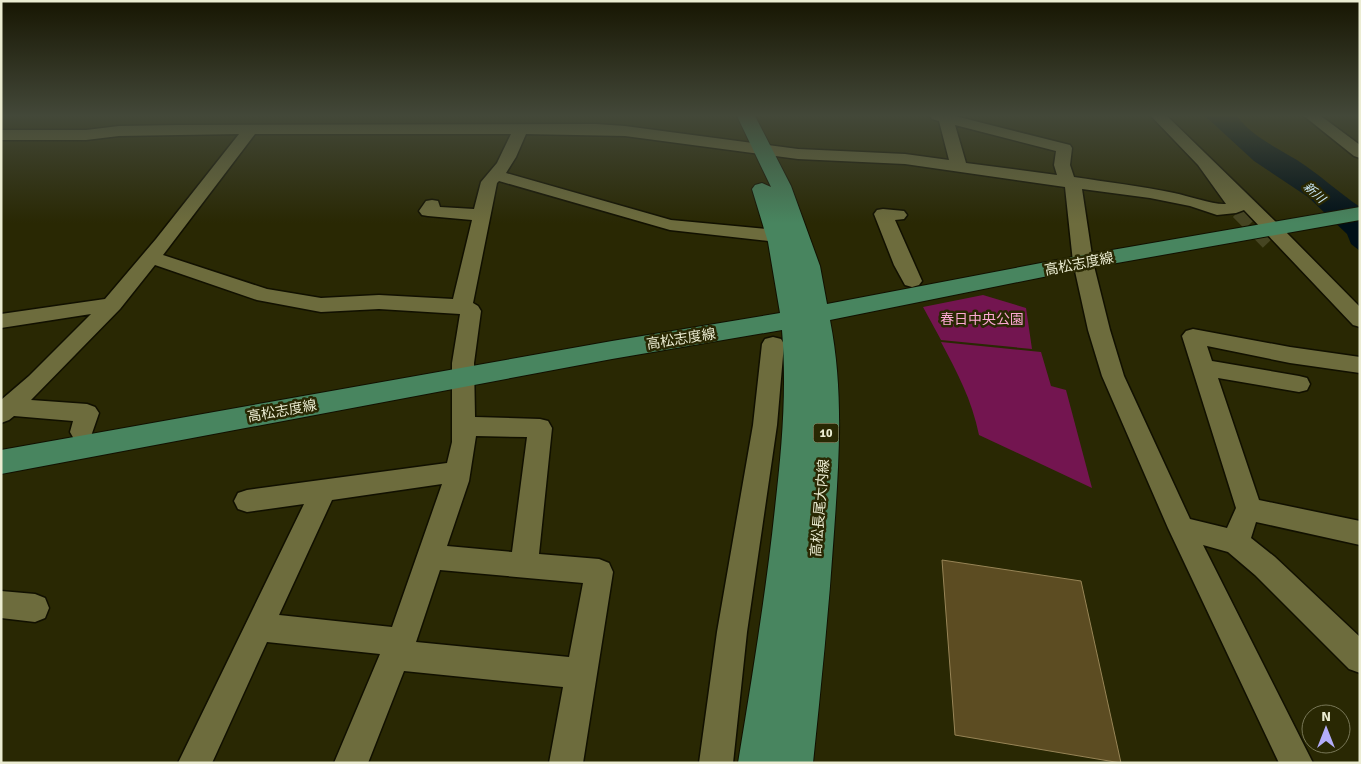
<svg xmlns="http://www.w3.org/2000/svg" width="1361" height="764" font-family="Signika,'Noto Sans JP',sans-serif">
	<rect width="100%" height="100%" fill="#292803"/>
	<!-- green -->
	<path fill="#731550" d="M 983,295 L 1026,308 L 1032,349 L 941,340 L 923,307 Z
		M 941,342 L 1041,352 L 1051,386 L 1066,390 L 1092,488 L 979,435 C 972,400 957,372 941,342 Z"/>
	<!-- water -->
	<path fill="#001018" d="M 1205,116 L 1237,116 C 1251,136 1276,147 1297,160 C 1319,174 1338,192 1360,207 L 1360,251 L 1351,244 L 1347,234 L 1308,197 L 1254,161 Z"/>
	<!-- building -->
	<path fill="#5c4c22" stroke="#978456" d="M 942,560 L 1081,581 L 1121,763 L 955,735 Z"/>
	<g fill="none" stroke-linecap="round" stroke-linejoin="round">
		<!-- minor-tunnel -->
		<path stroke="#464522" stroke-width="17" stroke-dasharray="17 9" stroke-linecap="butt" d="M 1239,211 L 1271,244"/>
		<defs>
			<path id="minor" d="M 930,116 L 955,116 L 1070,145 L 1072,148 L 1070,165 L 1074,177 C 1107,182 1141,186 1174,193 C 1189,196 1213,205 1226,204 L 1198,165 L 1151,116 L 1167,116 L 1279,225 L 1360,307 L 1360,327 L 1353,325 L 1244,210 L 1236,213 L 1217,215 L 1190,206 L 1150,198 L 1082,189 L 1093,262 L 1110,330 L 1124,376 L 1190,519 L 1227,528 L 1236,508 L 1182,336 L 1186,331 L 1193,329 L 1290,347 L 1360,357 L 1360,373 L 1290,363 L 1207,346 L 1212,361 L 1299,376 L 1307,378 L 1310,384 L 1307,390 L 1299,392 L 1218,378 L 1259,500 L 1360,521 L 1360,545 L 1256,522 L 1251,538 L 1275,557 L 1360,637 L 1360,673 L 1349,669 L 1255,575 L 1228,552 L 1203,545 L 1313,763 L 1279,763 L 1168,528 L 1102,376 L 1088,330 L 1073,262 L 1065,187 L 905,164 L 798,159 L 625,136 L 526,134 L 516,157 L 506,173 L 671,220 L 778,230 L 784,232 L 787,236 L 784,240 L 778,242 L 670,230 L 499,181 L 497,183 L 473,303 L 478,306 L 481,311 L 474,363 L 475,417 L 540,419 L 548,421 L 552,428 L 539,554 L 599,559 L 609,563 L 613,572 L 583,763 L 549,763 L 563,687 L 404,671 L 368,763 L 334,763 L 380,654 L 267,642 L 212,763 L 178,763 L 304,504 L 247,512 L 238,509 L 234,501 L 238,493 L 247,490 L 447,463 L 452,442 L 452,363 L 460,314 L 379,309 L 321,312 L 257,300 L 155,265 L 120,309 L 31,400 L 87,404 L 95,407 L 99,413 L 90,439 L 82,441 L 74,439 L 70,432 L 73,421 L 14,416 L 9,420 L 1,423 L 1,400 L 29,376 L 91,314 L 1,328 L 1,314 L 105,299 L 156,239 L 239,134 L 119,136 L 86,140 L 1,140 L 1,130 L 86,130 L 119,126 L 178,125 L 596,124 L 625,126 L 798,149 L 905,154 L 949,160 L 939,121 L 932,119 ZM 955,125 L 1056,151 L 1054,165 L 1057,175 L 966,163 ZM 255,134 L 511,134 L 497,163 L 481,182 L 474,209 L 440,207 L 438,201 L 432,200 L 426,201 L 419,211 L 422,215 L 428,216 L 472,220 L 453,299 L 379,295 L 321,298 L 267,289 L 163,255 ZM 476,436 L 527,437 L 512,552 L 447,546 L 469,481 ZM 442,484 L 392,627 L 279,615 L 332,500 ZM 440,570 L 583,583 L 569,657 L 416,642 Z
				M 1304,116 L 1321,116 L 1360,145 L 1360,158 L 1354,156 Z
				M 883,209 L 904,211 L 907,215 L 904,219 L 895,220 L 922,281 L 919,285 L 912,287 L 905,285 L 894,265 L 874,214 L 877,210 Z
				M 773,337 L 781,339 L 784,344 L 777,425 L 747,632 L 733,763 L 699,763 L 717,632 L 753,425 L 762,344 L 765,339 Z
				M 1,591 L 35,594 L 45,598 L 49,608 L 45,618 L 35,622 L 1,618 Z"/>
			<path id="major" d="M 737,116 L 755,116 L 791,186 L 820,266 L 827,304 L 1083,255 L 1360,207 L 1360,220 L 1083,269 L 830,320 C 844,391 839,461 834,532 C 829,609 821,686 813,763 L 738,763 C 752,678 766,593 775,508 C 782,447 787,391 782,330 L 612,359 L 1,474 L 1,450 L 612,341 L 780,313 L 768,242 L 752,189 L 755,185 L 762,183 L 771,187 Z"/>
		</defs>
		<!-- minor casing -->
		<use href="#minor" stroke="#111000" stroke-width="3"/>
		<!-- major casing -->
		<use href="#major" stroke="#111000" stroke-width="2"/>
		<!-- minor -->
		<use href="#minor" fill="#6d6c3d" fill-rule="evenodd"/>
		<!-- major -->
		<use href="#major" fill="#48855f" fill-rule="evenodd"/>
	</g>
	<!-- sky -->
	<linearGradient id="sky" x2="0" y2="1"><stop stop-color="#171602"/><stop offset="0.52" stop-color="#434839"/><stop offset="1" stop-color="#434839" stop-opacity="0"/></linearGradient>
	<rect width="1361" height="223" fill="url(#sky)"/>
	<g text-anchor="middle" dominant-baseline="central" stroke-width="5" stroke-linejoin="round" paint-order="stroke">
		<!-- far-water labels -->
		<g font-size="12" font-style="italic" fill="#cceaf8" stroke="#292803">
			<text transform="translate(1314 193) rotate(42)">新川</text>
		</g>
		<!-- shield labels -->
		<rect fill="#292803" stroke="#b1b194" stroke-width="1" x="813.5" y="423.5" width="25" height="19" rx="4"/>
		<g font-size="12" font-weight="bold" fill="#ebecd2">
			<text x="826" y="433">10</text>
		</g>
		<!-- street labels -->
		<g font-size="14" fill="#ebecd2" stroke="#292803">
			<text transform="translate(1079 264) rotate(-11)">高松志度線</text>
			<text transform="translate(681 339) rotate(-9)">高松志度線</text>
			<text transform="translate(282 411) rotate(-10)">高松志度線</text>
			<text transform="translate(820 508) rotate(-85)">高松長尾大内線</text>
		</g>
		<!-- park labels -->
		<g font-size="14" fill="#fca8d3" stroke="#292803">
			<text x="982" y="319">春日中央公園</text>
		</g>
	</g>
	<!-- border -->
	<rect width="1361" height="764" fill="none" stroke="#ebecd2" stroke-width="5"/>
	<!-- north arrow -->
	<g transform="translate(1326 729)"><circle r="24" fill="#292803" stroke="#777656"/>
	<path d="M0-4L9 19L0 12L-9 19Z" fill="#b3adf9"/>
	<text y="-8" font-size="14" font-weight="bold" text-anchor="middle" fill="#ebecd2">N</text>
	</g>
</svg>
